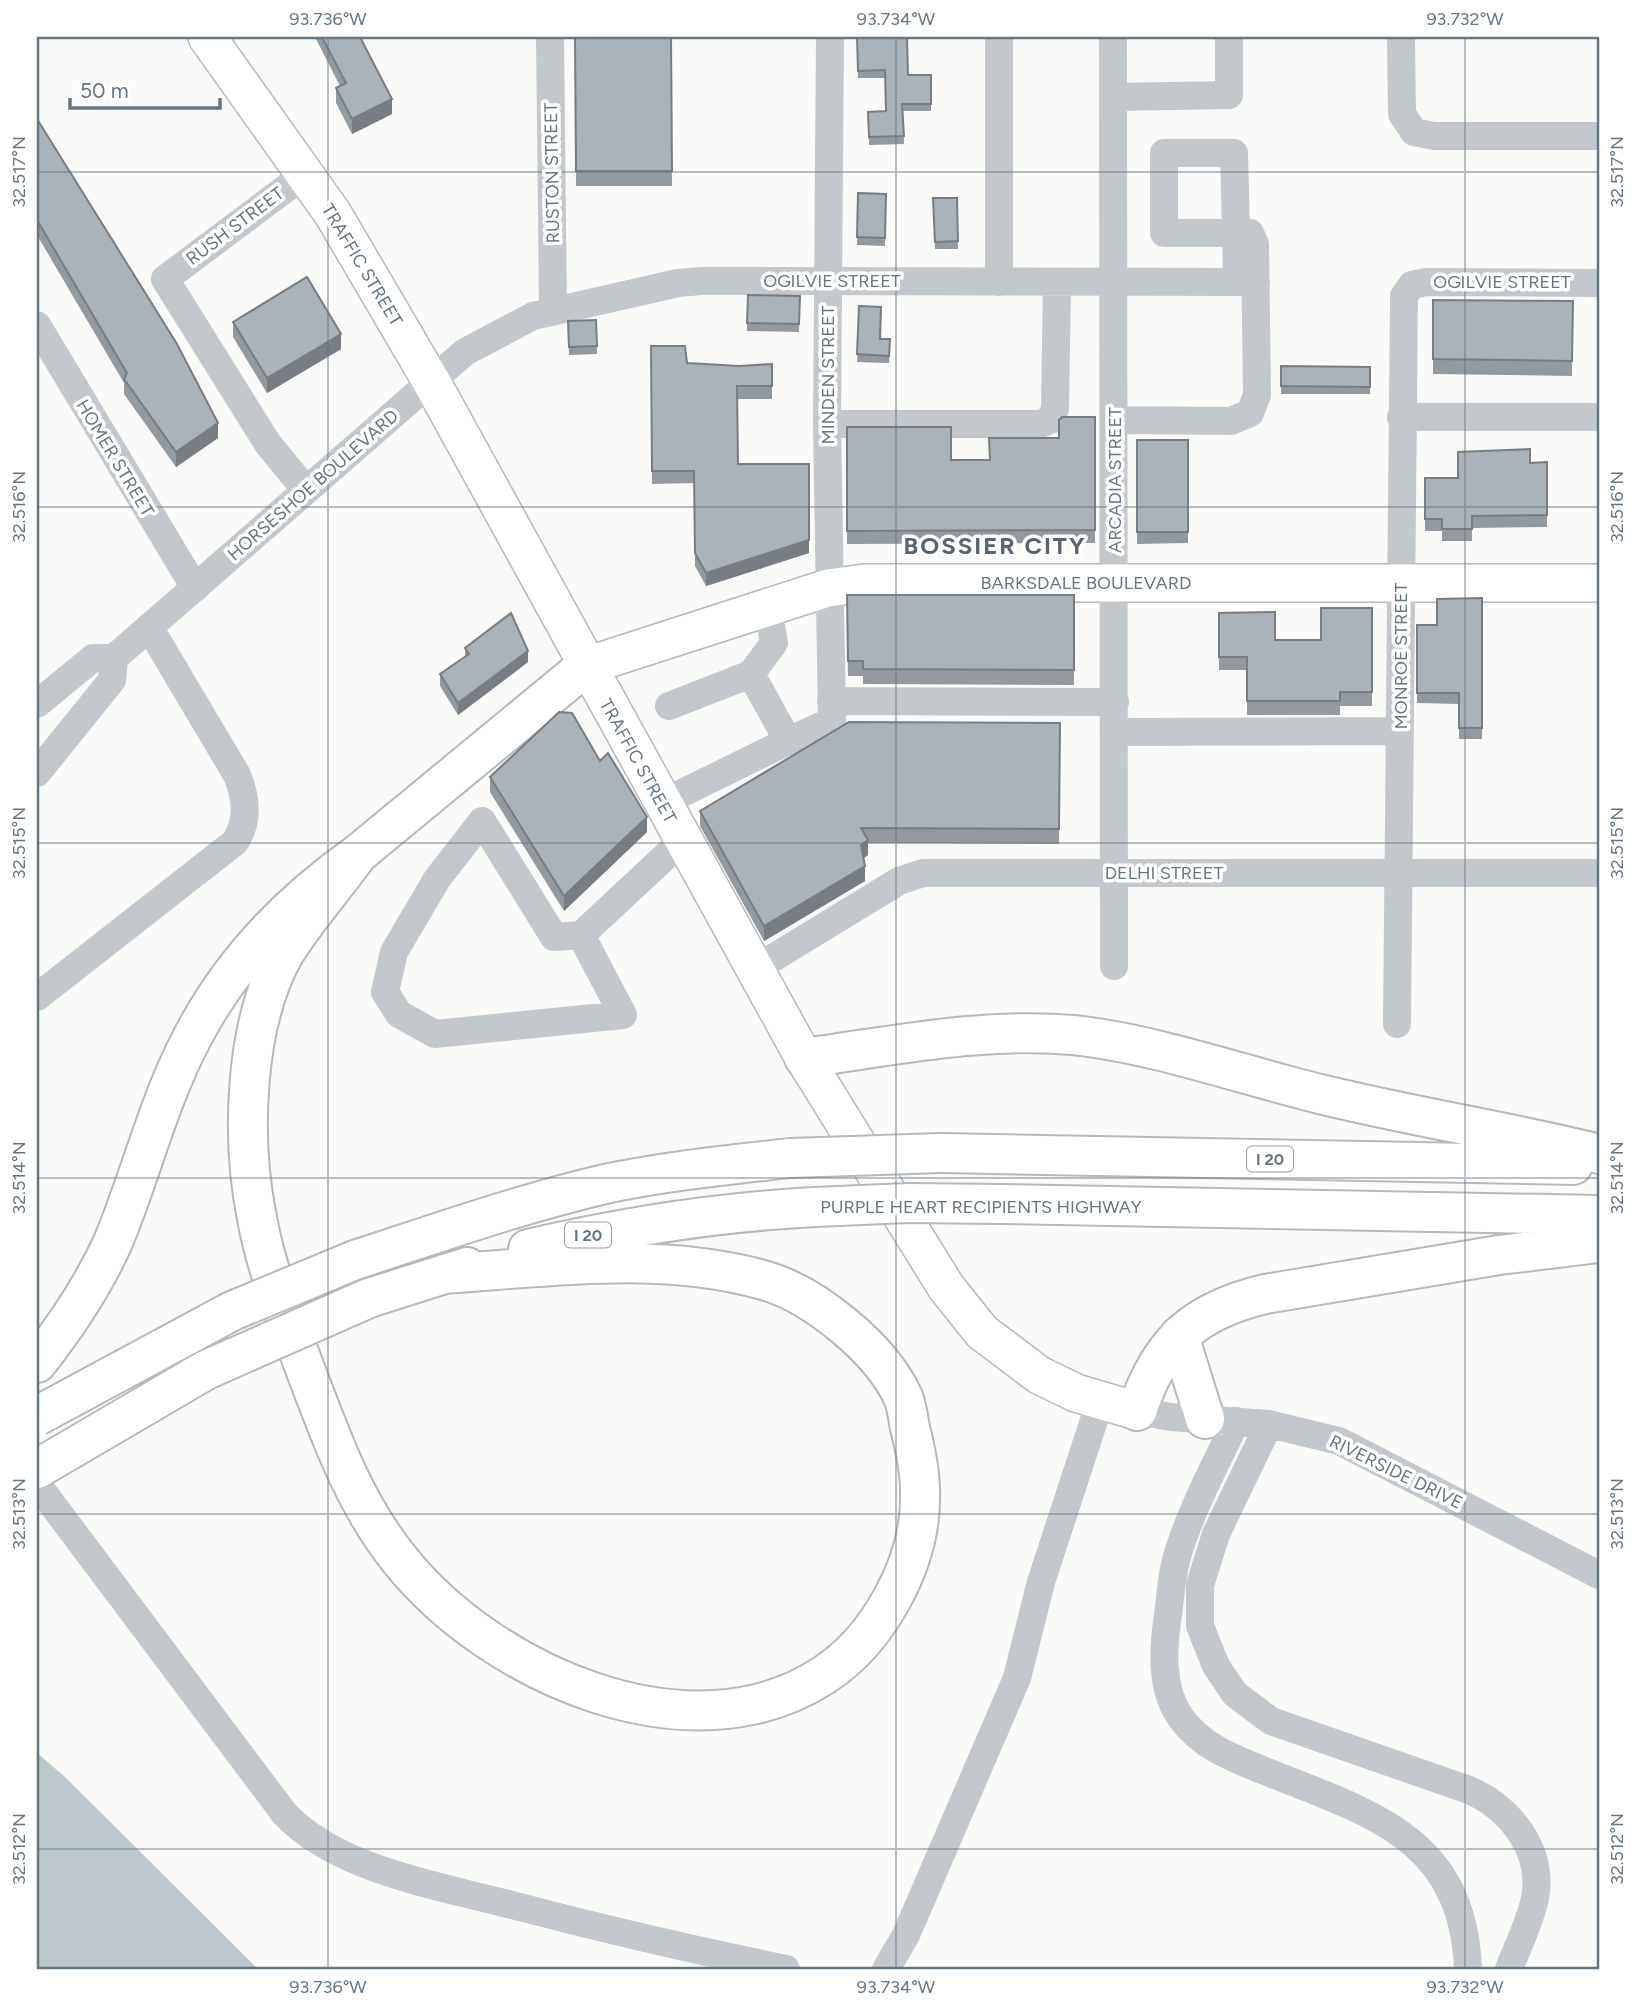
<svg xmlns="http://www.w3.org/2000/svg" width="1636" height="2006" font-family="Figtree,sans-serif">
	<rect width="100%" height="100%" fill="#fafaf8"/>
	<!-- water -->
	<path fill="#bbc7cb" d="M 37,1753 L 64,1776 L 258,1969 L 37,1969 Z"/>
	<g fill="none" stroke-linecap="round" stroke-linejoin="round">
		<defs>
			<path id="major" d="M 207,37 L 333,214 L 431,381 L 804,1058 L 946,1287 L 982,1332 L 1039,1375 L 1076,1393 L 1137,1411
				M 586,666 L 828,588 L 865,583 L 1599,583"/>
			<path id="highway" d="M 358,854 C 334,888 305,919 284,954 C 244,1025 241,1140 257,1218 C 266,1269 286,1317 304,1366 C 330,1434 353,1502 400,1560 C 490,1673 690,1763 824,1675 C 878,1640 920,1564 920,1499 C 921,1475 916,1451 910,1428 C 908,1418 907,1406 903,1397 C 881,1349 814,1294 763,1280 C 658,1251 552,1267 444,1274
				M 804,1058 C 893,1046 983,1027 1073,1035 C 1152,1043 1242,1075 1320,1094 C 1413,1117 1507,1131 1599,1154
				M 941,1153 L 1573,1165
				M 1002,1204 L 1599,1215
				M 528,1249 C 622,1227 718,1212 815,1207
				M 355,1260 C 438,1233 520,1204 605,1184 C 666,1171 728,1165 790,1158
				M 369,1298 L 467,1267
				M 1179,1336 L 1205,1419
				M 37,1363 C 67,1325 93,1286 113,1242 C 141,1175 158,1102 192,1038 C 230,964 290,902 358,854 L 586,666
				M 1137,1411 C 1160,1342 1194,1311 1265,1294 L 1499,1255 L 1599,1243"/>
		</defs>
		<!-- major casing -->
		<use href="#major" stroke="#b5babe" stroke-width="40"/>
		<!-- highway casing -->
		<use href="#highway" stroke="#b4b9bd" stroke-width="42"/>
		<!-- minor -->
		<path stroke="#c3c8cc" stroke-width="28" d="M 550,37 L 553,310
			M 1113,37 L 1114,966
			M 1401,37 L 1402,114 L 1414,132 L 1434,136 L 1599,136
			M 1113,97 L 1229,95 L 1229,37
			M 1164,153 L 1234,153 L 1236,233 L 1164,233 Z
			M 305,174 L 165,279 L 268,444 L 306,490
			M 999,282 L 999,37
			M 37,325 L 195,588
			M 1401,417 L 1599,417
			M 1115,420 L 1231,421 L 1250,413 L 1257,395 L 1255,244 L 1250,233 L 1236,233 L 1237,282
			M 827,424 L 1040,424 L 1050,420 L 1055,409 L 1057,282
			M 831,701 L 1115,702
			M 37,704 L 93,658 L 114,658 L 465,352 L 533,316 L 678,283 L 702,281 L 1256,282
			M 669,706 L 751,674
			M 1115,732 L 1400,731
			M 788,741 L 832,721 L 827,424 L 830,37
			M 37,773 L 112,680 L 114,658
			M 662,803 L 788,741 L 751,674 L 774,643 L 768,607
			M 581,935 L 554,937 L 482,821 L 437,879 L 394,952 L 385,992 L 399,1014 L 435,1034 L 623,1015 L 581,935 L 683,840
			M 755,969 L 899,881 L 923,873 L 1599,873
			M 37,997 L 235,842 C 249,821 246,797 237,775 L 149,627
			M 1397,1024 L 1404,296 L 1412,285 L 1426,282 L 1599,283
			M 1137,1411 L 1171,1417 L 1269,1424 L 1339,1441 L 1599,1575
			M 1236,1421 C 1217,1462 1194,1504 1180,1547 C 1172,1568 1171,1592 1168,1615 C 1163,1648 1160,1689 1181,1718 C 1200,1745 1230,1757 1260,1769 C 1365,1812 1463,1834 1468,1969
			M 1269,1424 L 1216,1534 L 1200,1585 L 1200,1626 L 1216,1666 L 1235,1694 L 1271,1721 L 1469,1790 C 1510,1808 1544,1850 1535,1898 C 1530,1922 1518,1946 1509,1969
			M 37,1484 L 284,1813 C 337,1870 439,1886 512,1905 C 603,1929 694,1950 786,1969
			M 886,1969 L 906,1935 L 1017,1678 L 1041,1582 L 1100,1402"/>
		<!-- major -->
		<use href="#major" stroke="#fff" stroke-width="37"/>
		<!-- highway -->
		<use href="#highway" stroke="#fff" stroke-width="38"/>
		<defs>
			<path id="highway-bridge" d="M 790,1158 L 941,1153
				M 815,1207 L 908,1203 L 1002,1204
				M 37,1416 L 232,1311 L 355,1260
				M 37,1469 L 206,1370 L 369,1298"/>
		</defs>
		<!-- highway-bridge casing -->
		<use href="#highway-bridge" stroke="#b4b9bd" stroke-width="42" stroke-linecap="butt"/>
		<!-- highway-bridge -->
		<use href="#highway-bridge" stroke="#fff" stroke-width="38"/>
	</g>
	<!-- wall -->
	<path fill="#929a9f" d="M 315,37 L 360,37 L 392,114 L 352,134 L 336,103 L 336,88 L 340,86 Z
		M 575,37 L 671,37 L 672,186 L 576,186 Z
		M 857,37 L 908,75 L 931,75 L 931,111 L 903,111 L 904,144 L 869,145 L 868,112 L 886,111 L 885,78 L 858,78 Z
		M 37,119 L 218,438 L 176,467 L 124,394 L 124,383 L 37,235 Z
		M 858,193 L 886,194 L 885,246 L 857,245 Z
		M 933,198 L 957,198 L 958,249 L 935,249 Z
		M 800,296 L 799,332 L 747,331 L 747,323 Z
		M 1433,300 L 1573,301 L 1572,376 L 1433,374 Z
		M 859,306 L 880,339 L 890,339 L 889,363 L 857,362 Z
		M 596,320 L 597,354 L 569,355 L 568,321 Z
		M 233,322 L 341,349 L 267,393 L 233,337 Z
		M 651,346 L 687,363 L 739,366 L 772,364 L 772,399 L 737,399 L 738,464 L 809,553 L 706,586 L 695,566 L 694,483 L 652,484 Z
		M 1281,366 L 1370,367 L 1370,394 L 1281,394 Z
		M 1095,417 L 1095,543 L 847,544 L 847,427 L 951,460 L 989,460 L 1059,438 Z
		M 1137,440 L 1188,440 L 1188,543 L 1137,544 Z
		M 1547,462 L 1547,527 L 1472,528 L 1472,541 L 1442,541 L 1442,531 L 1425,531 L 1425,478 L 1458,478 L 1530,463 Z
		M 847,595 L 1074,595 L 1074,685 L 863,684 L 863,676 L 848,676 Z
		M 1482,598 L 1482,739 L 1459,739 L 1459,704 L 1417,703 L 1417,625 L 1437,625 Z
		M 1372,608 L 1372,706 L 1340,706 L 1340,715 L 1247,715 L 1247,670 L 1219,670 L 1219,613 L 1275,640 L 1321,640 Z
		M 465,648 L 528,662 L 458,715 L 440,686 L 440,674 L 465,657 Z
		M 1060,723 L 1059,844 L 868,843 L 868,855 L 864,858 L 865,881 L 764,941 L 700,826 L 700,811 Z
		M 600,761 L 647,832 L 564,911 L 490,792 L 490,777 Z"/>
	<!-- shaded-wall -->
	<path fill="#777d82" d="M 392,99 L 392,114 L 352,134 L 352,119 Z
		M 341,334 L 341,349 L 267,393 L 267,378 Z
		M 218,423 L 218,438 L 176,467 L 176,452 Z
		M 809,540 L 809,553 L 706,586 L 706,573 Z
		M 528,651 L 528,662 L 458,715 L 458,703 Z
		M 647,817 L 647,832 L 564,911 L 564,896 Z
		M 868,840 L 868,855 L 861,860 L 861,845 Z
		M 865,866 L 865,881 L 764,941 L 764,926 Z"/>
	<!-- building -->
	<path fill="#aab3b9" stroke="#777d82" stroke-width="2" d="M 322,37 L 360,37 L 392,99 L 352,119 L 336,88 L 346,83 Z
		M 575,37 L 671,37 L 672,171 L 576,171 Z
		M 857,37 L 907,37 L 908,75 L 931,75 L 931,104 L 902,104 L 904,136 L 869,137 L 868,112 L 886,111 L 885,70 L 858,71 Z
		M 37,119 L 177,344 L 218,423 L 176,452 L 124,379 L 127,373 L 37,220 Z
		M 858,193 L 886,194 L 885,238 L 857,237 Z
		M 933,198 L 957,198 L 958,241 L 935,242 Z
		M 307,277 L 341,334 L 267,378 L 233,322 Z
		M 748,295 L 800,296 L 799,324 L 747,323 Z
		M 1433,300 L 1573,301 L 1572,361 L 1433,359 Z
		M 859,306 L 881,307 L 880,339 L 890,339 L 889,356 L 857,354 Z
		M 596,320 L 597,346 L 569,347 L 568,321 Z
		M 651,346 L 685,346 L 687,363 L 739,366 L 772,364 L 772,386 L 737,386 L 738,464 L 809,464 L 809,540 L 706,573 L 695,553 L 694,471 L 652,471 Z
		M 1281,366 L 1370,367 L 1370,387 L 1281,386 Z
		M 1062,417 L 1095,417 L 1095,530 L 847,531 L 847,427 L 951,427 L 951,460 L 990,460 L 989,438 L 1059,438 L 1059,420 Z
		M 1137,440 L 1188,440 L 1188,532 L 1137,532 Z
		M 1530,449 L 1530,463 L 1547,462 L 1547,515 L 1472,516 L 1472,529 L 1442,529 L 1442,519 L 1425,519 L 1425,478 L 1458,478 L 1458,452 Z
		M 847,595 L 1074,595 L 1074,670 L 863,669 L 863,661 L 848,661 Z
		M 1482,598 L 1482,728 L 1459,728 L 1459,693 L 1417,693 L 1417,625 L 1437,625 L 1437,599 Z
		M 1321,608 L 1372,608 L 1372,692 L 1340,692 L 1340,701 L 1247,701 L 1247,657 L 1219,657 L 1219,613 L 1275,612 L 1275,640 L 1321,640 Z
		M 511,613 L 528,651 L 458,703 L 440,674 L 469,654 L 465,648 Z
		M 559,712 L 572,713 L 600,761 L 608,753 L 647,817 L 564,896 L 490,777 Z
		M 849,722 L 1060,723 L 1059,829 L 861,828 L 868,840 L 861,845 L 865,866 L 764,926 L 700,811 Z"/>
	<!-- ticks -->
	<path fill="none" stroke="#657683" stroke-width="2" stroke-opacity="0.45" d="M 328,37 L 328,1969M 896,37 L 896,1969M 1465,37 L 1465,1969M 37,172 L 1599,172M 37,507 L 1599,507M 37,843 L 1599,843M 37,1178 L 1599,1178M 37,1514 L 1599,1514M 37,1849 L 1599,1849"/>
	<g text-anchor="middle" dominant-baseline="central" stroke-width="7" stroke-linejoin="round" paint-order="stroke">
		<!-- shield labels -->
		<g fill="#fff" stroke="#939fa8" stroke-width="2">
			<rect x="1247" y="1146.5" width="46" height="25" rx="5"/>
			<rect x="565" y="1222.5" width="46" height="25" rx="5"/>
		</g>
		<g font-size="16" font-weight="bold" fill="#657683">
			<text x="1270" y="1159">I 20</text>
			<text x="588" y="1235">I 20</text>
		</g>
		<!-- street labels -->
		<g font-size="18" fill="#657683" stroke="#fff">
			<text transform="translate(552 173) rotate(-91)">RUSTON STREET</text>
			<text transform="translate(235 226) rotate(-37)">RUSH STREET</text>
			<text transform="translate(362 265) rotate(59)">TRAFFIC STREET</text>
			<text x="832" y="281">OGILVIE STREET</text>
			<text x="1502" y="282">OGILVIE STREET</text>
			<text transform="translate(828 375) rotate(-90)">MINDEN STREET</text>
			<text transform="translate(115 458) rotate(59)">HOMER STREET</text>
			<text transform="translate(1115 480) rotate(-90)">ARCADIA STREET</text>
			<text transform="translate(313 485) rotate(-41)">HORSESHOE BOULEVARD</text>
			<text x="1086" y="583">BARKSDALE BOULEVARD</text>
			<text transform="translate(1401 656) rotate(-90)">MONROE STREET</text>
			<text transform="translate(638 761) rotate(61)">TRAFFIC STREET</text>
			<text x="1164" y="873">DELHI STREET</text>
			<text x="981" y="1207">PURPLE HEART RECIPIENTS HIGHWAY</text>
			<text transform="translate(1396 1472) rotate(26)">RIVERSIDE DRIVE</text>
		</g>
		<!-- district labels -->
		<g font-size="24" font-weight="bold" letter-spacing="2" fill="#57646e" stroke="#fff">
			<text x="995" y="545">BOSSIER CITY</text>
		</g>
	</g>
	<!-- border -->
	<rect width="1636" height="2006" fill="none" stroke="#ffffff" stroke-width="77"/>
	<!-- scale -->
	<path d="M70 98v10h150v-10" fill="none" stroke="#657683" stroke-width="3.5"/>
	<text x="80" y="98" font-size="21" fill="#657683" stroke="#ffffff" stroke-width="5" paint-order="stroke">50 m</text>
	<rect x="38" y="38" width="1560" height="1930" fill="none" stroke="#657683" stroke-width="2.5"/>
	<g font-size="18" text-anchor="middle" fill="#657683">
		<text x="328" y="25">93.736°W</text>
		<text x="896" y="25">93.734°W</text>
		<text x="1465" y="25">93.732°W</text>
		<text transform="translate(19 172) rotate(-90)" y="6">32.517°N</text>
		<text transform="translate(1617 172) rotate(-90)" y="6">32.517°N</text>
		<text transform="translate(19 507) rotate(-90)" y="6">32.516°N</text>
		<text transform="translate(1617 507) rotate(-90)" y="6">32.516°N</text>
		<text transform="translate(19 843) rotate(-90)" y="6">32.515°N</text>
		<text transform="translate(1617 843) rotate(-90)" y="6">32.515°N</text>
		<text transform="translate(19 1178) rotate(-90)" y="6">32.514°N</text>
		<text transform="translate(1617 1178) rotate(-90)" y="6">32.514°N</text>
		<text transform="translate(19 1514) rotate(-90)" y="6">32.513°N</text>
		<text transform="translate(1617 1514) rotate(-90)" y="6">32.513°N</text>
		<text transform="translate(19 1849) rotate(-90)" y="6">32.512°N</text>
		<text transform="translate(1617 1849) rotate(-90)" y="6">32.512°N</text>
		<text x="328" y="1993">93.736°W</text>
		<text x="896" y="1993">93.734°W</text>
		<text x="1465" y="1993">93.732°W</text>
	</g>
</svg>
